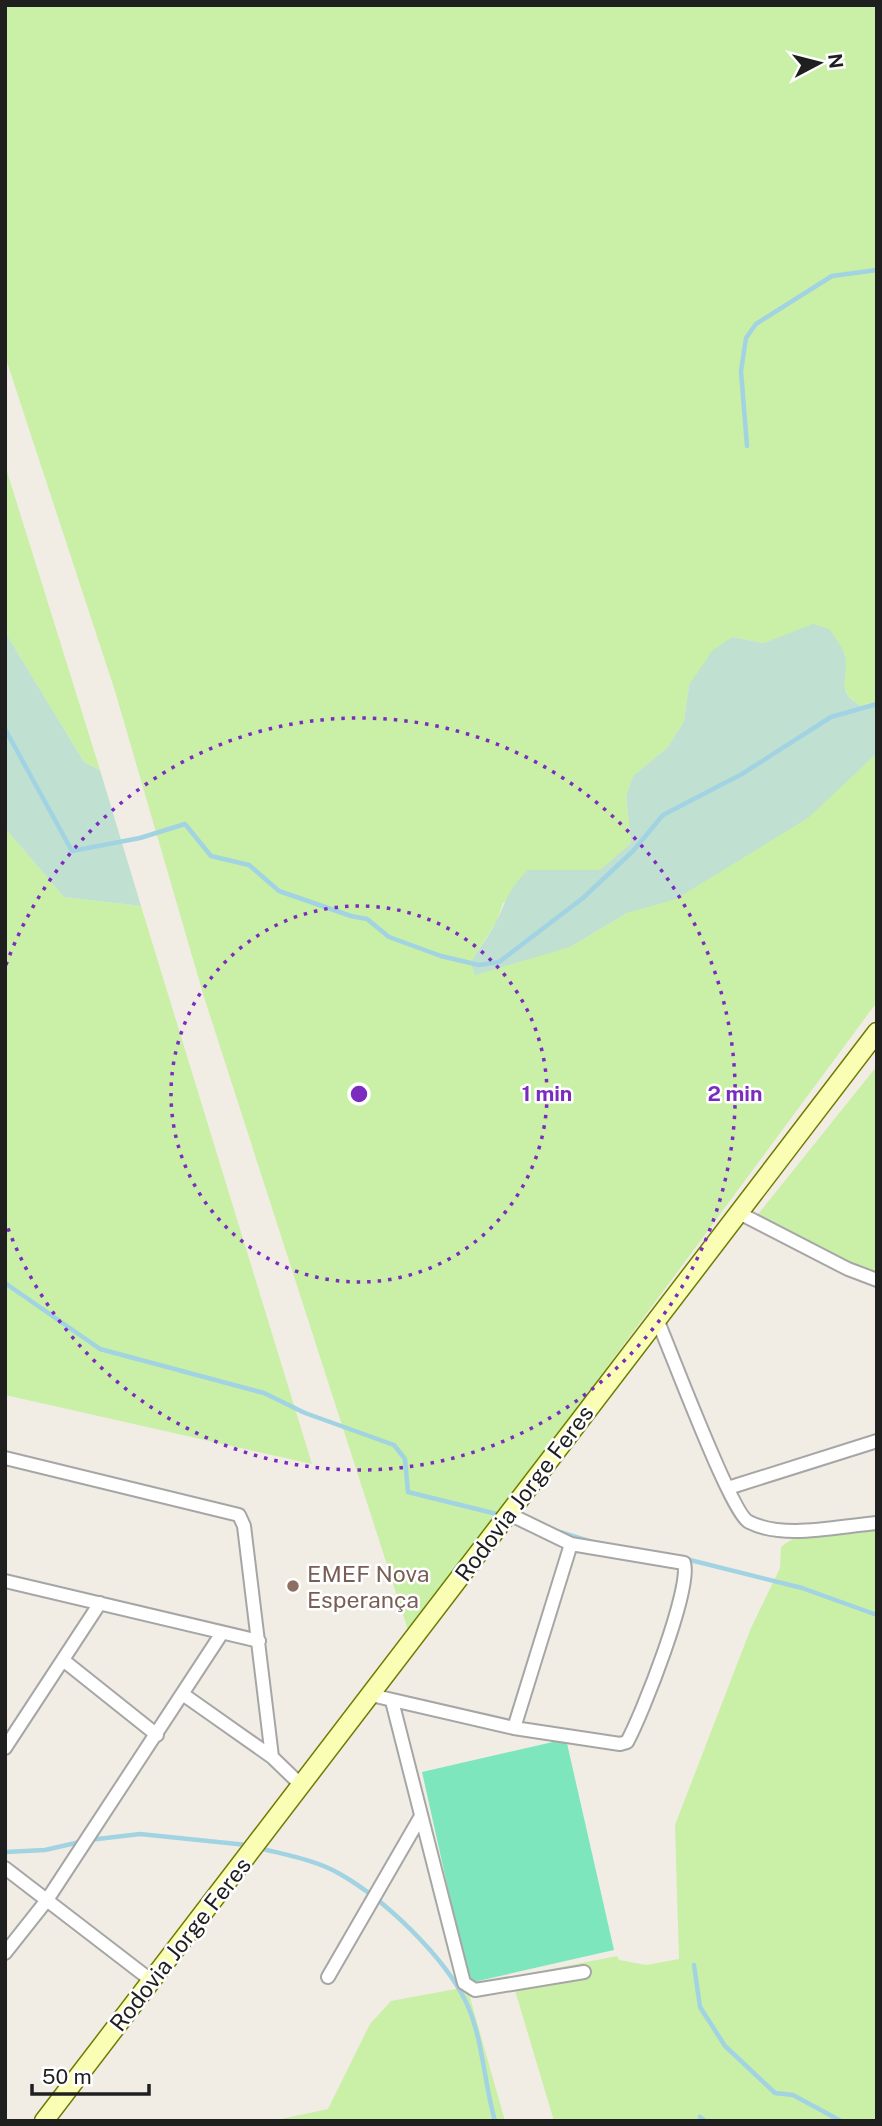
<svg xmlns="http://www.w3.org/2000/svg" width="882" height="2126" font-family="'Public Sans',sans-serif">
	<rect width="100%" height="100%" fill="#f1ede5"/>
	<!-- grass -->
	<path fill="#caefa7" d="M 5,5 L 877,5 L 877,700 L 863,707 C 838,693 844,680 845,655 L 788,635 L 764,643 L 732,637 L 689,685 L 684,721 L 668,747 L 633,776 L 626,796 L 631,843 L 601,870 L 579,872 L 503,903 L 496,923 L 476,953 L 570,947 L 627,913 L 647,906 L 850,778 L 877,753 L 877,1002 L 485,1532 L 408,1630 L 204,997 L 115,691 L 5,356 Z
		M 5,465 L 100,770 L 84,762 L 5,632 Z
		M 5,828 L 64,897 L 141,906 L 312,1464 L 5,1395 Z
		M 877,1066 L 877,1278 L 755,1218 Z
		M 877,1527 L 877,2121 L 554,2121 L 511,1977 L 617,1956 L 619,1960 L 646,1965 L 679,1959 L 675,1825 L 751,1628 L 780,1568 L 781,1547 C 806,1525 845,1529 877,1527 Z
		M 467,1987 L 505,2121 L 272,2121 L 328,2109 L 370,2024 L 391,2001 Z"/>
	<!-- wetland -->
	<path fill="#c0e0d1" d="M 813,624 L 829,629 C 834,636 841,645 844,653 C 852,678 831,690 863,707 L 877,700 L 876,754 L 808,818 L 676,899 L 627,913 L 570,947 L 475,975 L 471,963 C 477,950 487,939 494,926 C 506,903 507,890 528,870 L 600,870 L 631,843 L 626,796 L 633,776 L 668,747 L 684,721 L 689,685 L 712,651 L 732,637 L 764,643 Z
		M 5,632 L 84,762 L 100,770 L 141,906 L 64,897 L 5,828 Z"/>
	<!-- pitch -->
	<path fill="#7de6bd" d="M 566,1739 L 614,1950 L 469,1983 L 422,1772 Z"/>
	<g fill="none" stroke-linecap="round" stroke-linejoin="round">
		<!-- stream -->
		<path stroke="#a2d3e2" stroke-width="4.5" d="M 747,446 L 741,371 L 746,338 L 756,324 L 832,276 L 877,270
			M 5,729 L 72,851 L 140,838 L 185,824 L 211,856 L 249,865 L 279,891 L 351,916 L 367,919 L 389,937 L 441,956 L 479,965 L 499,962 L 583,898 L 633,851 L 663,815 L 742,774 L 831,717 L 877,704
			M 5,1283 L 100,1349 L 264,1393 L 305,1413 L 394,1445 L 405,1459 L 408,1492 L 501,1515
			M 560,1532 L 592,1542
			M 666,1554 L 802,1588 L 877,1615
			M 89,1840 L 140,1834 L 247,1845
			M 259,1848 C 286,1855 316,1860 340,1874 C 384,1899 444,1956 466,2002 C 483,2038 484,2083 495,2121
			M 5,1852 L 45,1850 L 80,1842
			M 694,1965 L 700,2007 L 725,2046 L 775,2093 L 793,2095 L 841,2121
			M 700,2117 L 705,2121"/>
		<defs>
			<path id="minor" d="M 739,1213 L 848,1269 L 877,1280
				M 656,1317 C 669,1346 731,1514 749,1522 C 784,1540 839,1526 877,1523
				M 5,1458 L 239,1515 L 244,1526 L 272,1757
				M 728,1488 L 877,1441
				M 5,1581 L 259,1641
				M 63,1660 L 157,1735
				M 184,1695 L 272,1757 L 302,1786
				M 371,1695 L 514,1728 L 620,1744 L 627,1742 C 642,1715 692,1588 684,1563 L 571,1544 L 509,1514
				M 392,1701 L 464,1983 L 475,1990 L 584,1972
				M 514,1728 L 571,1544
				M 5,1748 L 100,1603
				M 5,1868 L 152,1981
				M 5,1953 L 47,1900 L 222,1633
				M 328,1977 L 421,1816"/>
			<path id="secondary" d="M 44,2121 L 877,1032"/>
		</defs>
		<!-- minor casing -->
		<use href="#minor" stroke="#a6a6a6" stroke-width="16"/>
		<!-- secondary casing -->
		<use href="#secondary" stroke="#6e7c00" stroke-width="21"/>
		<!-- minor -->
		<use href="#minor" stroke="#fff" stroke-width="12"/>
		<!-- secondary -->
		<use href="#secondary" stroke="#fafeb5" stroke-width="18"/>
	</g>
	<!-- distance rings -->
	<g fill="none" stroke="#7b2cbf" stroke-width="3.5" stroke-dasharray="3.5 7">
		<circle cx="359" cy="1094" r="188"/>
		<path d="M6 965A376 376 0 1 1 6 1223"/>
	</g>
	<!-- markers -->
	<circle fill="#8d6e63" stroke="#fff" stroke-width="2.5" cx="293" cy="1586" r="7"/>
	<g text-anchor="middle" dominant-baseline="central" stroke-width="5" stroke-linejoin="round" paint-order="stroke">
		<!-- street labels -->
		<g font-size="23" fill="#1f1f1f" stroke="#fff">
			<text transform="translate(524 1493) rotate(-53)">Rodovia Jorge Feres</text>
			<text transform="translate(180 1944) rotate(-52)">Rodovia Jorge Feres</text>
		</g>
		<!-- education labels -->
		<g font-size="23" fill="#785e54" stroke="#fff" text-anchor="start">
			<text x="307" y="1573">EMEF Nova<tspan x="307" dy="26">Esperança</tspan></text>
		</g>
	</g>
	<circle cx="359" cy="1094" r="10" fill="#7b2cbf" stroke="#fff" stroke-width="3.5"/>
	<g font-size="21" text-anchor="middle" font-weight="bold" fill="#7b2cbf" stroke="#fff" stroke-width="5" stroke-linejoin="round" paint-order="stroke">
		<text x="547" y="1101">1 min</text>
		<text x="735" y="1101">2 min</text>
	</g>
	<!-- border -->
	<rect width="882" height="2126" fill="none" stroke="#1f1f1f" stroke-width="14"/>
	<!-- north arrow -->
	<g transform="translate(819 63) rotate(83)" stroke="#ffffff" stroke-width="5" paint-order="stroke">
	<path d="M0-5L12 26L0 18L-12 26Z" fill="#1f1f1f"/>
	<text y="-10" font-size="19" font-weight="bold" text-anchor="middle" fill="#1f1f1f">N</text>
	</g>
	<!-- scale -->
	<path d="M32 2084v10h117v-10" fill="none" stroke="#1f1f1f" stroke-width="3.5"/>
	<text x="42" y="2084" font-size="21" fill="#1f1f1f" stroke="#ffffff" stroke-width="5" paint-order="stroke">50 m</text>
</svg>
